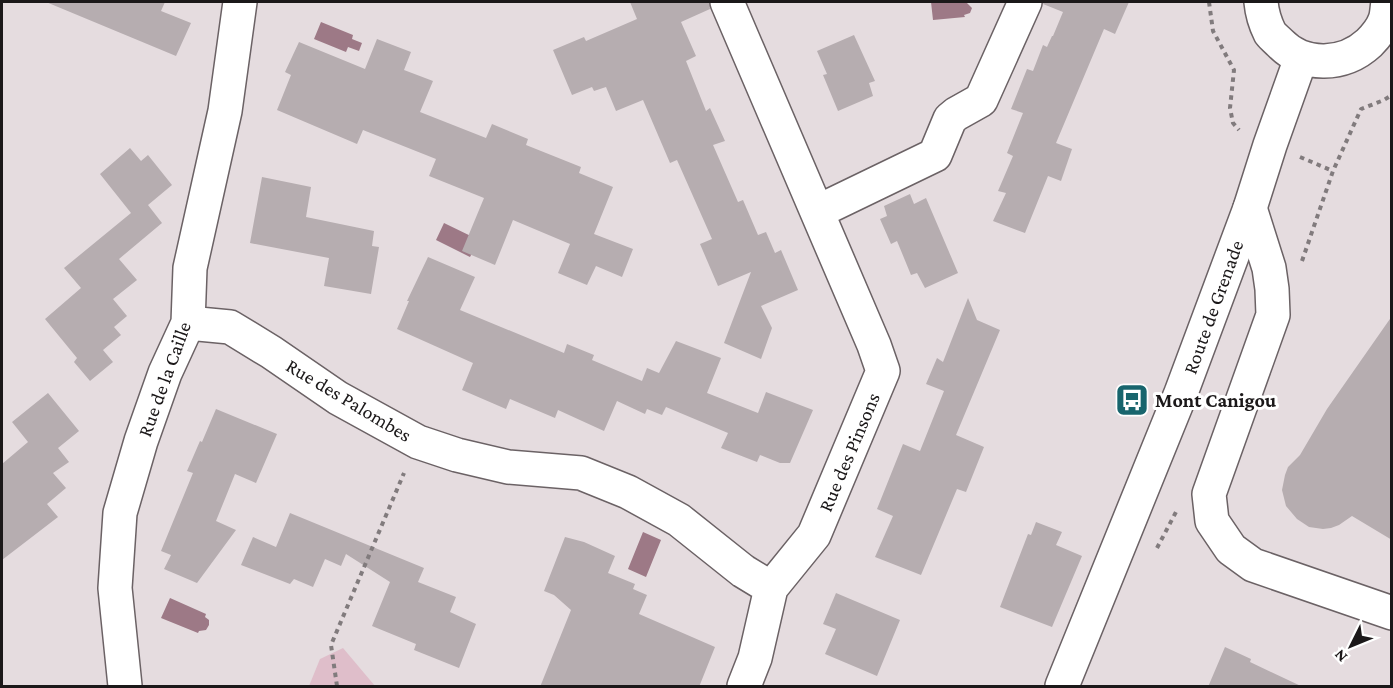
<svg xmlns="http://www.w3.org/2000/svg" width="1393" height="688" font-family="'Crimson Pro',serif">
	<rect width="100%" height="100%" fill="#e5dcdf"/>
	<!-- green -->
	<path fill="#dfbeca" d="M 343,648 L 375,686 L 309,686 L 320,659 Z"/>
	<!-- water -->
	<path fill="#9d7986" d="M 931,2 L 966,2 L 972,8 L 970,13 L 964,15 L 965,17 L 933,20 Z
		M 321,22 L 353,35 L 352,39 L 362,43 L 359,51 L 348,47 L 346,52 L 314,39 Z
		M 444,223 L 479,240 L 470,257 L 436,240 Z
		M 643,532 L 661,540 L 646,577 L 628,569 Z
		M 170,598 L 206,614 L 205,617 L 209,620 L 209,625 L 206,630 L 199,631 L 198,633 L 161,618 Z"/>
	<!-- building -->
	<path fill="#b6adb0" d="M 46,2 L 165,2 L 161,11 L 191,23 L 176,56 Z
		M 630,2 L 709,2 L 710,9 L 681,22 L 696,56 L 686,61 L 706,111 L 710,108 L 725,141 L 713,145 L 738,202 L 743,200 L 758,235 L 766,232 L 775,253 L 781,250 L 798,290 L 761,306 L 772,328 L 761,359 L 724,343 L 751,272 L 718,286 L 700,244 L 712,239 L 677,160 L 670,163 L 643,100 L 616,111 L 606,87 L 594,91 L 592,87 L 572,95 L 553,50 L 584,37 L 586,41 L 637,19 Z
		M 1044,2 L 1129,2 L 1115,34 L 1104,29 L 1056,143 L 1072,149 L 1061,181 L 1048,176 L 1025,233 L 993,221 L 1006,193 L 998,191 L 1013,156 L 1007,153 L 1023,113 L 1011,109 L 1027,69 L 1033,71 L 1043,45 L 1047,47 L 1052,36 L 1053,36 L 1063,12 L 1043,4 Z
		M 854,35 L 875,81 L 869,83 L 873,96 L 838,111 L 823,75 L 827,74 L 817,51 Z
		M 377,39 L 411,52 L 404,70 L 433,81 L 420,112 L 486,138 L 492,124 L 528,139 L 526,145 L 581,167 L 579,173 L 613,187 L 594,234 L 633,249 L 622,277 L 596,266 L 587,285 L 558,273 L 570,244 L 513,220 L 495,265 L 462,251 L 484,198 L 429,176 L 436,159 L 363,130 L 357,144 L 277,110 L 291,75 L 285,72 L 299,42 L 365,69 Z
		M 130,148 L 141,161 L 148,155 L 172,185 L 148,205 L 162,223 L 119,259 L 137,280 L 113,299 L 127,316 L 114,327 L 121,335 L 103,350 L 113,362 L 90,381 L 74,362 L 77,358 L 45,319 L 81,288 L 64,268 L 131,213 L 100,174 Z
		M 262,177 L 311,187 L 306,217 L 374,231 L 372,246 L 379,247 L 371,294 L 324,286 L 329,258 L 250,243 Z
		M 910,194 L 914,204 L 926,198 L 958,273 L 925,288 L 917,273 L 911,275 L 897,241 L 891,244 L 880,219 L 887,216 L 884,206 Z
		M 428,257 L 475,277 L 460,310 L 564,353 L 567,344 L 594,355 L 592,360 L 642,381 L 647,368 L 659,373 L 676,341 L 721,358 L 707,393 L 758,413 L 766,392 L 813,410 L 790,463 L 780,463 L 760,455 L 757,462 L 721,448 L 728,433 L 666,407 L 662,415 L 647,409 L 645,414 L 617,401 L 604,431 L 558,410 L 555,418 L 510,399 L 506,409 L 462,390 L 473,363 L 397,329 L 409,301 L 407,301 Z
		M 968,298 L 977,320 L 1000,330 L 956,435 L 984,447 L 966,492 L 957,489 L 921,575 L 875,557 L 893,516 L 877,509 L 903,444 L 920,451 L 944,391 L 926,384 L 937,358 L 943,362 Z
		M 1392,316 L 1392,540 L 1352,516 L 1339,525 L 1331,528 L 1323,529 L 1309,527 L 1297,519 L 1286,506 L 1282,490 L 1285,475 L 1288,467 L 1300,455 L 1327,409 Z
		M 48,393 L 79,431 L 58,448 L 69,462 L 53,473 L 66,488 L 47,504 L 58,517 L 2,560 L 2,464 L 28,442 L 12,422 Z
		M 216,409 L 277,434 L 256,483 L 235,474 L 216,521 L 236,530 L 197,583 L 164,569 L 171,555 L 161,551 L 193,473 L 187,471 L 200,441 L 202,442 Z
		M 290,513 L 424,568 L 418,582 L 456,597 L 450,612 L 476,624 L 459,668 L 414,650 L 416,644 L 372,626 L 390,582 L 346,554 L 341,566 L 325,559 L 313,587 L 294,579 L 290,584 L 241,565 L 253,537 L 276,547 Z
		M 1036,522 L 1062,532 L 1056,545 L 1082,556 L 1052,627 L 1000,607 L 1028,534 L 1031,535 Z
		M 565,537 L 584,542 L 615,556 L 608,573 L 635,584 L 633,589 L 647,595 L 639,614 L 715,647 L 699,687 L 540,687 L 571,610 L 554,595 L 544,591 Z
		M 836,593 L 900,620 L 877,676 L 825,654 L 836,629 L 823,624 Z
		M 1225,647 L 1251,659 L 1250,662 L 1303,687 L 1208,687 Z"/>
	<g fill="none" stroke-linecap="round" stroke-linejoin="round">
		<defs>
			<path id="minor" d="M 727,2 L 874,345 L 883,371 L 814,535 L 771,588 L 755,658 L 744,686
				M 1250,208 L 1269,268 L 1272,289 L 1273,315 L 1209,494 L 1212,521 L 1231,549 L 1253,565 L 1392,613
				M 817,212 L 935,155 L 950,119 L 956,114 L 981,100 L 1025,2
				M 188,323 L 230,327 L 271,352 L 338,398 L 418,442 L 457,455 L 508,467 L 581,473 L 628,492 L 679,520 L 743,571 L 771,588
				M 125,686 L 115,588 L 120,513 L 141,441 L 165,373 L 188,323 L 190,268 L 225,111 L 240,2"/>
			<path id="major" d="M 1261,2 C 1262,13 1265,23 1270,33 C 1273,37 1277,40 1280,43 C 1304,68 1344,66 1369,43 C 1375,37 1382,29 1385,20 C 1387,15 1387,7 1388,2
				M 1062,686 L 1181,393 L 1250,208 L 1270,145 L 1301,58"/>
		</defs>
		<!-- minor casing -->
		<use href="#minor" stroke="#6b6265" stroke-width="36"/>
		<!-- major casing -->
		<use href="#major" stroke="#6b6265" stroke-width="36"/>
		<!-- path -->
		<path stroke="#817b7d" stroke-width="4" stroke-dasharray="4.5 4.5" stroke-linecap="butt" d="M 1209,2 L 1213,31 L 1234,70 L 1230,108 L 1233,123 L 1239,130
			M 1300,157 L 1333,171
			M 1302,261 L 1333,171 L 1361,109 L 1384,100 L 1392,95
			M 1157,548 L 1176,512
			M 337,686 L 331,645 L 404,473"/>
		<!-- minor -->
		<use href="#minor" stroke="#fff" stroke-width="33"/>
		<!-- major -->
		<use href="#major" stroke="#fff" stroke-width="33"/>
	</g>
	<!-- icons -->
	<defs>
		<symbol id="bus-square" viewBox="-11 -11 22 22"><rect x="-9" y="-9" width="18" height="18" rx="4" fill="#18656d" stroke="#fff"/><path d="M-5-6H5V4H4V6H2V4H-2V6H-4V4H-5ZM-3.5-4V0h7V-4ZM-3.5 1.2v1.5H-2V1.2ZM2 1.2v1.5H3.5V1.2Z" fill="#fff"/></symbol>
	</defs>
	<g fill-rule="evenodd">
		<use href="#bus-square" x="1113" y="381" width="38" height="38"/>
	</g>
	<g text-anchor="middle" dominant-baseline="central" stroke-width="6" stroke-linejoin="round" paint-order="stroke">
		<!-- street labels -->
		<g font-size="20" fill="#1b1819" stroke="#fff">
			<text transform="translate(1213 307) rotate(-70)">Route de Grenade</text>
			<text transform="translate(164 379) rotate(-70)">Rue de la Caille</text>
			<text transform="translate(349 400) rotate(31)">Rue des Palombes</text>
			<text transform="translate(849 452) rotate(-67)">Rue des Pinsons</text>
		</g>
		<!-- poi labels -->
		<g font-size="20" font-weight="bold" fill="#1b1819" stroke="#fff" text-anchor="start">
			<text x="1155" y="400">Mont Canigou</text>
		</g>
	</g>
	<!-- border -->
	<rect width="1393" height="688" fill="none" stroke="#1b1819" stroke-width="6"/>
	<!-- north arrow -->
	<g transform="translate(1351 646) rotate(227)" stroke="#ffffff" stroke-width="4.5" paint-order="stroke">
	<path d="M0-4.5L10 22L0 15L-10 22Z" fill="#1b1819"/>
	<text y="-9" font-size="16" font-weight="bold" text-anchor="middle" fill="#1b1819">N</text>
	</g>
</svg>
